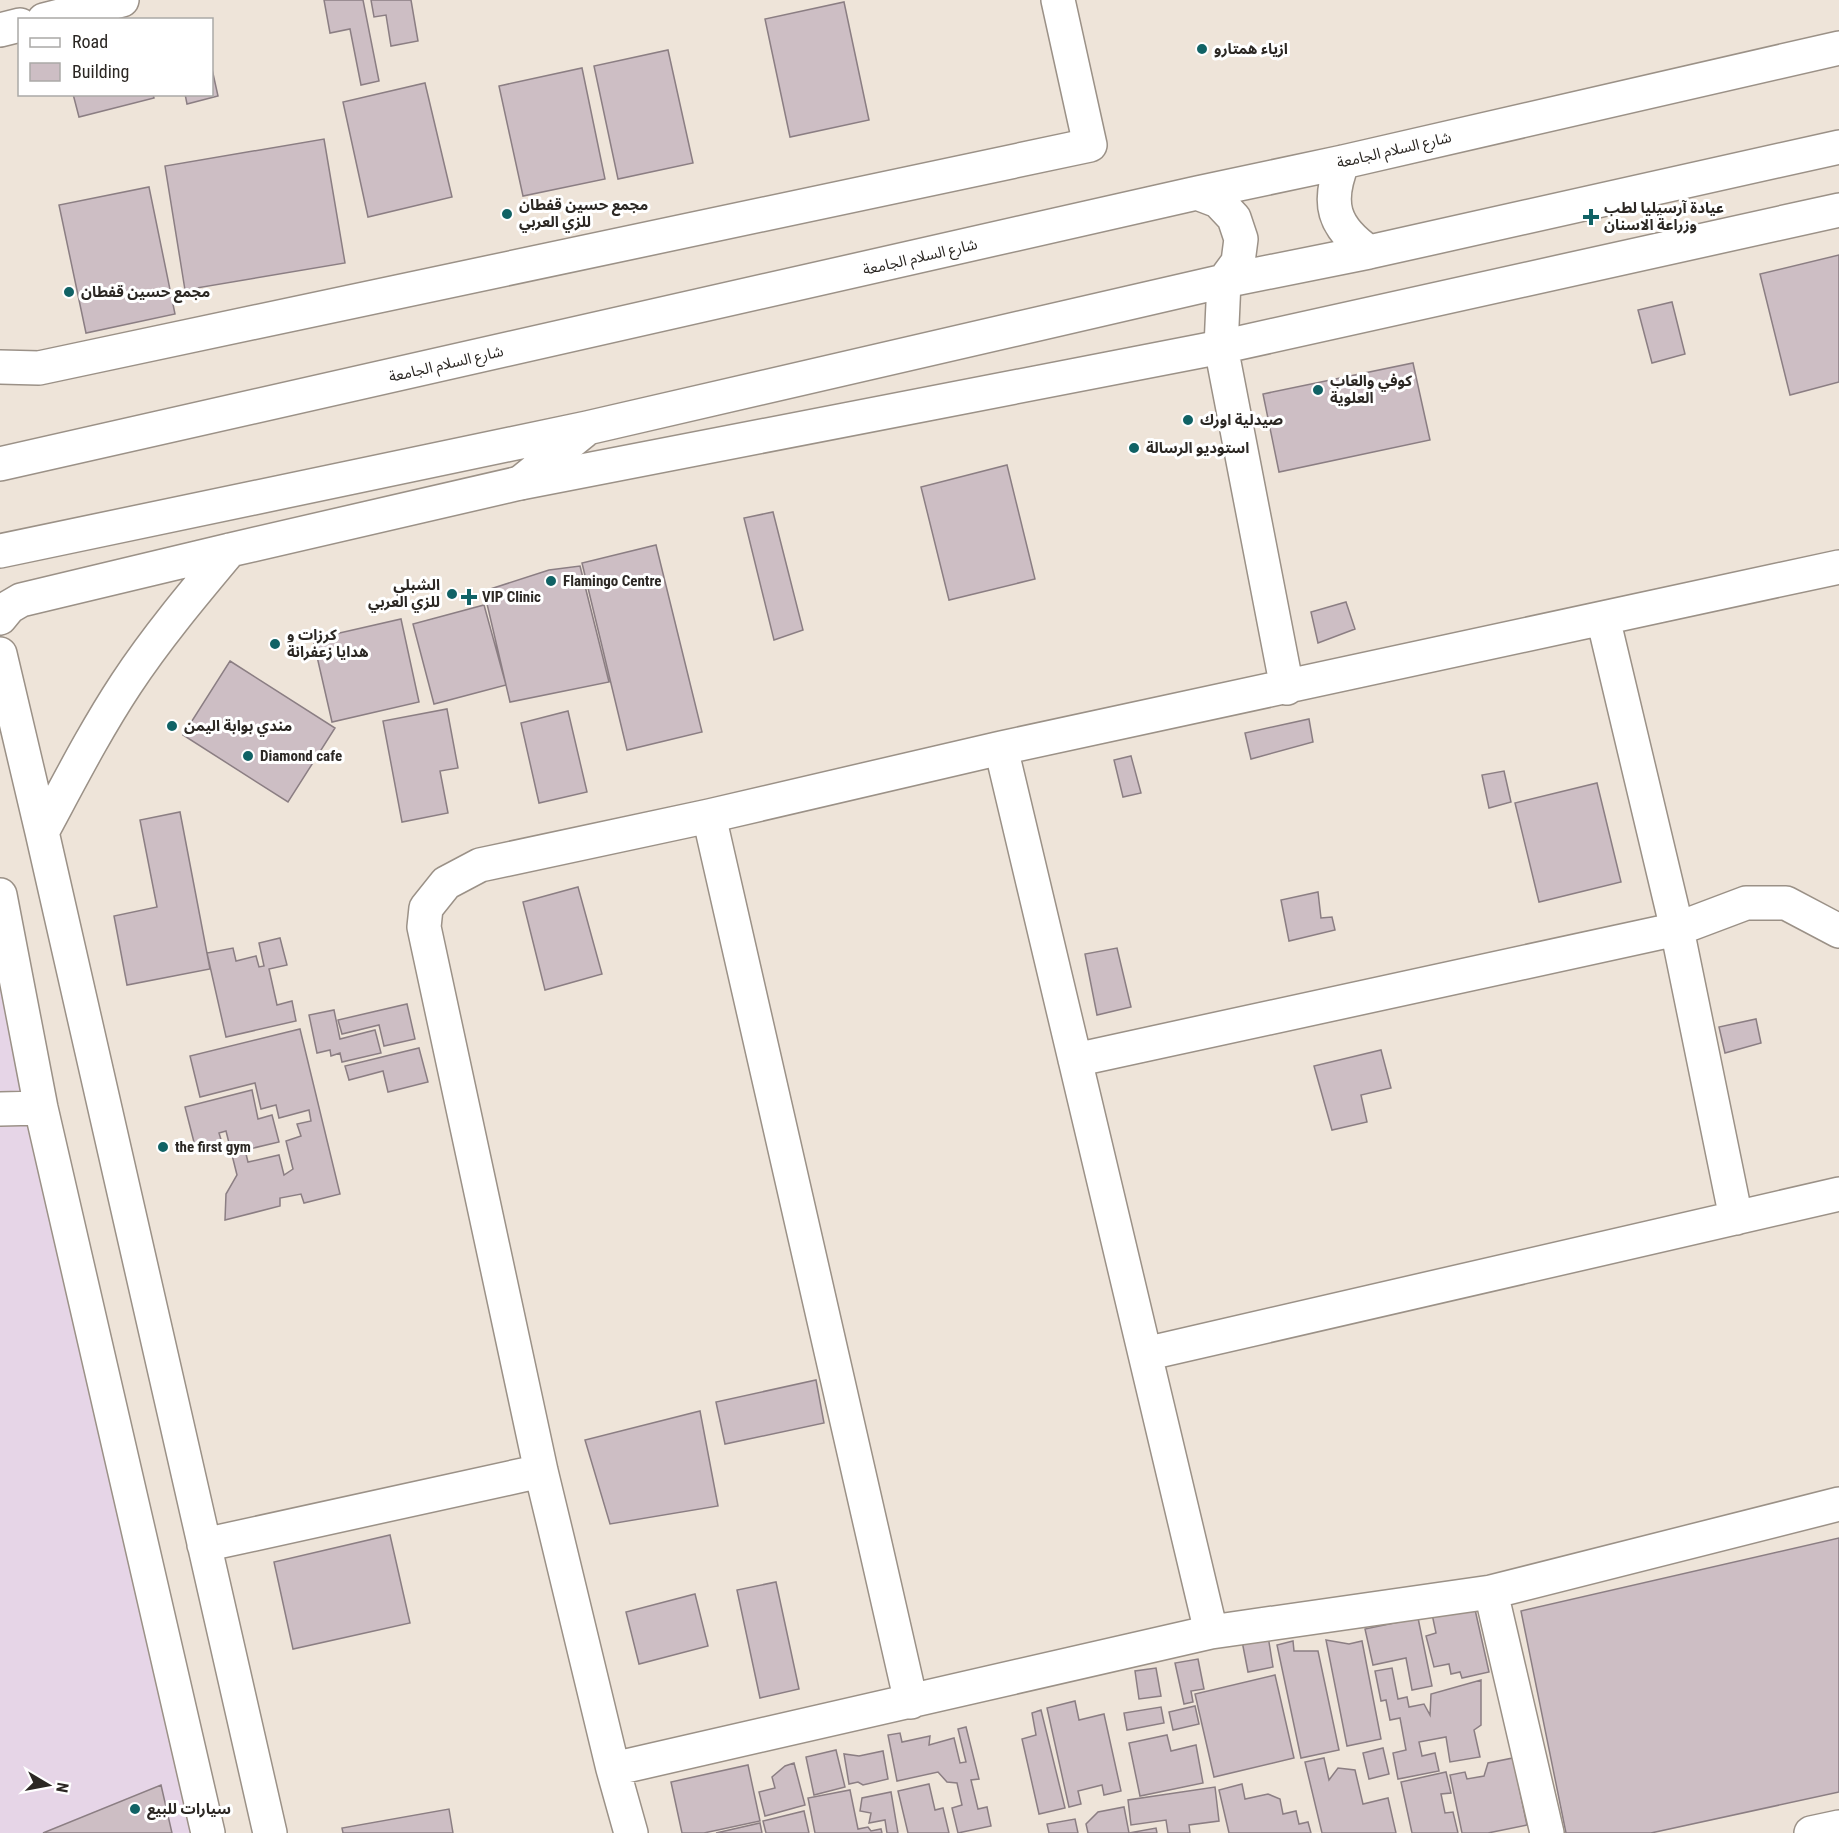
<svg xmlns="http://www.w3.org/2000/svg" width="1839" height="1833" font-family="'Roboto Condensed','Noto Sans Arabic',sans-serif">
	<rect width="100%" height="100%" fill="#eee4d9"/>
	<!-- commercial -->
	<path fill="#e6d5e7" d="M 0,921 L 200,1833 L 0,1833 Z"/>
	<!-- building -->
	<path fill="#cdbec4" stroke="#8b7e83" stroke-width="1.5" d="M 324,0 L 363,0 L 379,81 L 361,85 L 350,29 L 330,33 Z
		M 371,0 L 411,0 L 418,41 L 391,46 L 386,15 L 374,17 Z
		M 844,2 L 869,120 L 790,137 L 765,19 Z
		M 668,50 L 693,163 L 618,179 L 594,66 Z
		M 582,68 L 605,179 L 523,196 L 499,86 Z
		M 212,69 L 218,96 L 187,104 L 185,94 L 212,94 Z
		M 425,83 L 452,197 L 368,217 L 343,102 Z
		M 73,94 L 153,94 L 154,98 L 79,117 Z
		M 324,139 L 345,263 L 185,290 L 165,166 Z
		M 149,187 L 175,314 L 86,333 L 59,205 Z
		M 1839,255 L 1839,382 L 1790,395 L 1760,274 Z
		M 1672,302 L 1685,354 L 1652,363 L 1638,310 Z
		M 1413,363 L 1430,440 L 1279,472 L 1263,394 Z
		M 1007,465 L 1035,579 L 949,600 L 921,487 Z
		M 773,512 L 803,630 L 774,640 L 744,518 Z
		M 656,545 L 702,732 L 627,750 L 582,563 Z
		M 580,566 L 609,682 L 510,702 L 484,591 L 549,570 Z
		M 1346,602 L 1355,629 L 1318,643 L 1311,612 Z
		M 484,605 L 506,685 L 434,704 L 413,624 Z
		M 401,619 L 419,702 L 332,722 L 313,639 Z
		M 230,661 L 335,728 L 288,802 L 183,735 Z
		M 447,709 L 458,768 L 440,771 L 448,813 L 402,822 L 383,721 Z
		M 568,711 L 587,792 L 539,803 L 521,723 Z
		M 1309,719 L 1313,742 L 1251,759 L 1245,733 Z
		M 1131,756 L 1141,793 L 1123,797 L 1114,760 Z
		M 1504,771 L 1511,802 L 1489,808 L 1482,775 Z
		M 1597,783 L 1621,882 L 1539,902 L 1515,803 Z
		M 180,812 L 210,969 L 127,985 L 114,916 L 157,907 L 140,820 Z
		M 578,887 L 602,974 L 545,990 L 523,902 Z
		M 1318,892 L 1321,918 L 1332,917 L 1335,930 L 1289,941 L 1281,900 Z
		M 280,938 L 287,965 L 269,969 L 277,1005 L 292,1001 L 296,1021 L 226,1037 L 207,953 L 233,948 L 236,961 L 256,956 L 259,967 L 264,966 L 259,943 Z
		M 1117,948 L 1131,1007 L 1097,1015 L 1085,954 Z
		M 407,1004 L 415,1039 L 384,1046 L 379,1025 L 342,1034 L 338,1020 Z
		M 334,1010 L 340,1039 L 375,1030 L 381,1053 L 342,1062 L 340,1053 L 331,1056 L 330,1050 L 317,1053 L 309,1015 Z
		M 1756,1019 L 1761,1043 L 1725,1053 L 1719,1027 Z
		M 300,1029 L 340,1194 L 304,1203 L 301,1194 L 280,1198 L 280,1206 L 225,1220 L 226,1194 L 237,1175 L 226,1131 L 219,1133 L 222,1143 L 196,1150 L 185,1107 L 252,1090 L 258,1119 L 272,1115 L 279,1142 L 245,1150 L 248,1162 L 279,1155 L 284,1175 L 293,1169 L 286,1141 L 301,1136 L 297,1124 L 311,1121 L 309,1110 L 279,1118 L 276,1105 L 261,1109 L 255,1083 L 200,1097 L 190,1056 Z
		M 419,1048 L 428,1082 L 388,1092 L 383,1071 L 349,1080 L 345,1066 Z
		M 1381,1050 L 1391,1088 L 1361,1095 L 1367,1122 L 1332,1130 L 1314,1066 Z
		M 816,1380 L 824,1423 L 725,1444 L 716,1402 Z
		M 700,1411 L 718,1506 L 610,1524 L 585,1440 Z
		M 390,1535 L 410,1623 L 293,1649 L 274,1562 Z
		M 1839,1538 L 1839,1792 L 1651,1833 L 1566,1833 L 1521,1611 Z
		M 776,1582 L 799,1689 L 760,1698 L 737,1590 Z
		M 695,1594 L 708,1646 L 639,1664 L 626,1612 Z
		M 1474,1605 L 1489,1672 L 1462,1678 L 1460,1672 L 1451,1674 L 1449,1664 L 1434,1667 L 1426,1636 L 1436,1633 L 1432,1614 Z
		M 1418,1618 L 1432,1686 L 1412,1690 L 1406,1658 L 1373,1665 L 1365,1629 Z
		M 1268,1636 L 1273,1667 L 1248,1672 L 1242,1641 Z
		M 1326,1640 L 1349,1644 L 1362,1641 L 1381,1739 L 1347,1746 Z
		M 1293,1641 L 1294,1651 L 1318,1651 L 1339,1750 L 1301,1758 L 1277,1645 Z
		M 1198,1659 L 1204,1689 L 1191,1691 L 1193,1702 L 1184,1704 L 1175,1663 Z
		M 1156,1668 L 1161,1696 L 1139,1699 L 1135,1671 Z
		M 1392,1668 L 1398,1699 L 1407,1697 L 1409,1707 L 1424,1704 L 1430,1715 L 1431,1694 L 1481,1680 L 1481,1725 L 1474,1730 L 1480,1757 L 1450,1762 L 1446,1737 L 1419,1742 L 1422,1756 L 1435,1753 L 1439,1771 L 1398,1779 L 1393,1753 L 1406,1750 L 1400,1718 L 1390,1720 L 1386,1700 L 1381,1701 L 1375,1671 Z
		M 1275,1675 L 1294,1758 L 1214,1777 L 1195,1694 Z
		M 1075,1701 L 1079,1720 L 1104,1714 L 1121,1791 L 1104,1795 L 1102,1785 L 1078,1791 L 1081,1804 L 1069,1807 L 1047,1708 Z
		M 1195,1706 L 1199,1724 L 1173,1730 L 1169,1712 Z
		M 1161,1707 L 1164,1723 L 1127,1730 L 1124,1713 Z
		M 1041,1710 L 1065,1808 L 1039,1814 L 1022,1739 L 1036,1735 L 1032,1713 Z
		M 966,1727 L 979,1779 L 971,1780 L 978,1809 L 987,1807 L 991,1826 L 958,1833 L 952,1808 L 962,1805 L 957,1783 L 947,1782 L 938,1772 L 897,1781 L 888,1735 L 900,1733 L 902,1742 L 930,1736 L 929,1745 L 954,1738 L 960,1763 L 966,1762 L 958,1729 Z
		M 1167,1735 L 1171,1751 L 1196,1745 L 1203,1783 L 1140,1796 L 1129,1743 Z
		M 1383,1748 L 1389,1774 L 1369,1779 L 1363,1753 Z
		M 836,1750 L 845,1787 L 814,1795 L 806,1757 Z
		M 883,1751 L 888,1779 L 863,1785 L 858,1782 L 849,1784 L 844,1754 L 859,1756 Z
		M 1324,1758 L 1329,1780 L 1338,1768 L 1355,1770 L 1363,1804 L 1388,1798 L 1396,1833 L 1322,1833 L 1305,1762 Z
		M 1513,1758 L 1527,1825 L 1488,1833 L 1462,1833 L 1450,1775 L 1465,1772 L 1467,1779 L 1484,1776 L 1488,1763 Z
		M 794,1763 L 805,1805 L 765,1816 L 759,1792 L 775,1788 L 772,1777 L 785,1766 Z
		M 748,1765 L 760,1821 L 704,1833 L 682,1833 L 671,1782 Z
		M 1446,1772 L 1451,1793 L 1441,1794 L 1445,1813 L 1453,1812 L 1458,1833 L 1412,1833 L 1401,1782 Z
		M 929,1784 L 935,1810 L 943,1808 L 949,1833 L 908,1833 L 898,1791 Z
		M 1242,1784 L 1245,1799 L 1268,1794 L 1280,1799 L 1283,1814 L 1296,1811 L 1299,1824 L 1308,1822 L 1311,1833 L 1229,1833 L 1219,1790 Z
		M 161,1785 L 172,1833 L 43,1833 Z
		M 1215,1787 L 1219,1821 L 1189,1825 L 1190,1833 L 1168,1833 L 1166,1820 L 1131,1825 L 1128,1800 Z
		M 850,1790 L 858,1829 L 868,1827 L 871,1831 L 881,1829 L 882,1833 L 815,1833 L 808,1798 Z
		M 891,1792 L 898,1833 L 887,1833 L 885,1820 L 869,1823 L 871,1813 L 860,1811 L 862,1798 Z
		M 1124,1807 L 1129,1833 L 1088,1833 L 1086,1824 L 1098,1812 Z
		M 449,1809 L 453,1833 L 343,1833 L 342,1828 Z
		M 804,1811 L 809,1833 L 766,1833 L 763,1821 Z
		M 1075,1819 L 1078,1833 L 1049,1833 L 1047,1824 Z
		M 760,1823 L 762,1833 L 716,1833 Z
		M 1156,1828 L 1157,1833 L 1129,1833 Z"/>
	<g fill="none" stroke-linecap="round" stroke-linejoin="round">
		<defs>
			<path id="minor" d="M 44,20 L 122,0
				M 0,30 L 20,25
				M 1221,347 L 1287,688
				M 0,367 L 39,368 L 1090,145 L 1058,0
				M 0,618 L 9,607 L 21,600 L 230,550 L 520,483 L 1221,347 L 1839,210
				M 1603,618 L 1677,929 L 1736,1218
				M 0,654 L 42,832 L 270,1833
				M 1001,748 L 1211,1632
				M 709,816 L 911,1702
				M 42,832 C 69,782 95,731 126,684 C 157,637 194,593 230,550
				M 0,895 L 41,1108 L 208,1833
				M 1075,1060 L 1677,929 L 1746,903 L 1786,903 L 1839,931
				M 0,1109 L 41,1108
				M 1145,1354 L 1839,1194
				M 204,1545 L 541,1471
				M 1491,1592 L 1547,1833
				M 613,1769 L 1211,1632 L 1491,1592 L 1839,1504
				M 631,1833 L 613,1769 L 541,1471 L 424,927 L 426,908 L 446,883 L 480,865 L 709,816 L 1001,748 L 1839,567
				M 1811,1833 L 1839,1827"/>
			<path id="major" d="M 1343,162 C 1326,203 1333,227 1369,252
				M 1197,193 L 1218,201 L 1234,218 L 1241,239 L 1238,262 L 1224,281 L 1221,347
				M 0,464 L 1197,193 L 1343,162 L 1839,48
				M 520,483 L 584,431
				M 0,551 L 587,428 L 1224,281 L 1369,252 L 1839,147"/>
		</defs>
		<!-- minor casing -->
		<use href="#minor" stroke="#9b9187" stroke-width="36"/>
		<!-- major casing -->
		<use href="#major" stroke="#9b9187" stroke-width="36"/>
		<!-- minor -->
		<use href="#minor" stroke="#fff" stroke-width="33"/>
		<!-- major -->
		<use href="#major" stroke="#fff" stroke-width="33"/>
	</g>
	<!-- markers -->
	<g fill="#106265" stroke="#fff" stroke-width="2">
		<circle cx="1202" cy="49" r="6"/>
		<circle cx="507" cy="214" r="6"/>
		<path d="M1588 208h6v6h6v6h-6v6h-6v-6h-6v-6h6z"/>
		<circle cx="69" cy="292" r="6"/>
		<circle cx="1318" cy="390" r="6"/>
		<circle cx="1188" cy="420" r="6"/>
		<circle cx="1134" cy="448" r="6"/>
		<circle cx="551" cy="581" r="6"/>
		<circle cx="452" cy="594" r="6"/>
		<path d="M466 588h6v6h6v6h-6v6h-6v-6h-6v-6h6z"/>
		<circle cx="275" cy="644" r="6"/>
		<circle cx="172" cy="726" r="6"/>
		<circle cx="248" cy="756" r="6"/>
		<circle cx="163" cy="1147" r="6"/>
		<circle cx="135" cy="1809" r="6"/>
	</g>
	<g text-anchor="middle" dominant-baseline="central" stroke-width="6" stroke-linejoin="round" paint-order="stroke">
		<!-- poi labels -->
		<g font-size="15" font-weight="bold" fill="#2b2723" stroke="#fff" text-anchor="start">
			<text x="1214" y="49">ازياء همتارو</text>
			<text x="519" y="205">مجمع حسين قفطان<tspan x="519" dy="17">للزي العربي</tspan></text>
			<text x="1604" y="208">عيادة آرسيليا لطب<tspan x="1604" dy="17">وزراعة الاسنان</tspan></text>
			<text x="81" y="292">مجمع حسين قفطان</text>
			<text x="1330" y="381">كوفي والعاب<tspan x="1330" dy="17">العلوية</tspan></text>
			<text x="1200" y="420">صيدلية اورك</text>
			<text x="1146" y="448">استوديو الرسالة</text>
			<text x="563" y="581">Flamingo Centre</text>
			<text x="440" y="585" text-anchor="end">الشبلي<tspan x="440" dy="17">للزي العربي</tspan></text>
			<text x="482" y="597">VIP Clinic</text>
			<text x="287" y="635">كرزات و<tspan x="287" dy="17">هدايا زعفرانة</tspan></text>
			<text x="184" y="726">مندي بوابة اليمن</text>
			<text x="260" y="756">Diamond cafe</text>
			<text x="175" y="1147">the first gym</text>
			<text x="147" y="1809">سيارات للبيع</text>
		</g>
		<!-- street labels -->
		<g font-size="15" fill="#2b2723" stroke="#fff">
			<text transform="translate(1394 150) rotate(-13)">شارع السلام الجامعة</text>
			<text transform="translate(920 257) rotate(-13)">شارع السلام الجامعة</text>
			<text transform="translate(446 364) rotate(-13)">شارع السلام الجامعة</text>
		</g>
	</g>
	<!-- legend -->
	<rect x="18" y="18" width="195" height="78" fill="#ffffff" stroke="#aaa9a7" stroke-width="1.5"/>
	<rect x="30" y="38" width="30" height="9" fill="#ffffff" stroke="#aaa9a7" stroke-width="1.5"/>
	<text x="72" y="48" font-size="18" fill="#2b2723">Road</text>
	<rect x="30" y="63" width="30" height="18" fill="#cdbec4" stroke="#aaa9a7" stroke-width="1.5"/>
	<text x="72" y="78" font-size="18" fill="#2b2723">Building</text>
	<!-- north arrow -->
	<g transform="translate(48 1785) rotate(100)" stroke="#ffffff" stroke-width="4.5" paint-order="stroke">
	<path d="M0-4.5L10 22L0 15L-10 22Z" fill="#2b2723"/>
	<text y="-9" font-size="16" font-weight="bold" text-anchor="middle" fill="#2b2723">N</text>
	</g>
</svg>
